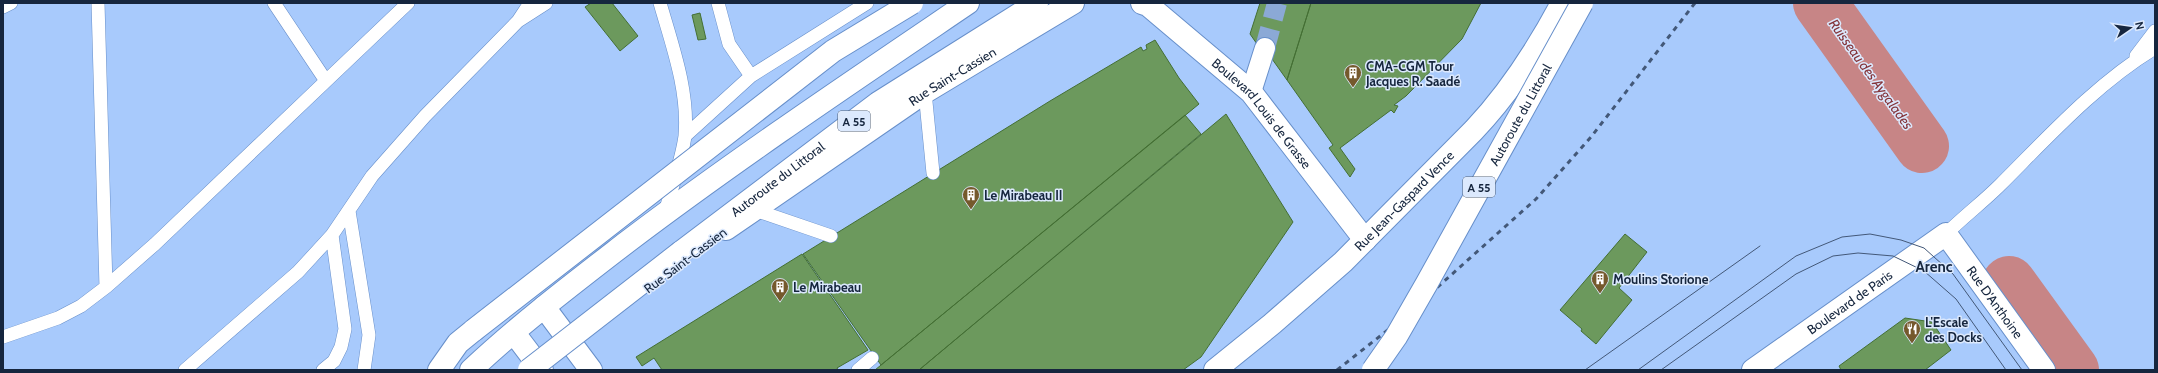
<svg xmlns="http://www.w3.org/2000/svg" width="2158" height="373" font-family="Cabin,sans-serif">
	<rect width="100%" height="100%" fill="#a8cafc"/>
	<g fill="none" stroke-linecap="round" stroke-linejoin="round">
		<!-- river -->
		<path stroke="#c78586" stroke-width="54" d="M 1820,3 L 1922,146
			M 2009,283 L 2072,370"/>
	</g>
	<!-- building -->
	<path fill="#6c995d" stroke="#446f34" d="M 591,3 L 612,3 L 638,36 L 620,51 L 585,7 Z
		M 1260,3 L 1311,3 L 1287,80 L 1260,42 L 1257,44 L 1250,34 Z
		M 1311,3 L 1481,3 L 1462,39 L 1406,96 L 1394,105 L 1398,106 L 1394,113 L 1391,110 L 1340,148 L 1355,169 L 1350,177 L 1329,148 L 1333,145 L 1287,80 Z
		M 700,13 L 706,39 L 698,40 L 692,15 Z
		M 1155,40 L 1179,78 L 1199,104 L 881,365 L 803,254 L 1050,101 L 1141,47 L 1143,51 L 1147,49 L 1146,45 Z
		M 1226,114 L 1293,222 L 1201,357 L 1183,370 L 919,370 Z
		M 1185,115 L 1201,134 L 919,370 L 875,370 Z
		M 1625,234 L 1647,252 L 1619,288 L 1632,300 L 1596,344 L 1581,331 L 1582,329 L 1560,310 Z
		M 802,254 L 868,350 L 837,368 L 838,370 L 662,370 L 654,358 L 642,366 L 636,357 Z
		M 1905,318 L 1932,322 L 1951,350 L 1925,370 L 1841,370 L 1839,366 Z"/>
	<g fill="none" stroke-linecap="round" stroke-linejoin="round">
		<!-- pedestrian-tunnel -->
		<path stroke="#8ba9d6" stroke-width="20" stroke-dasharray="20 10" stroke-linecap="butt" d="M 1265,48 L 1277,3"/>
		<defs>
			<path id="service" d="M 98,3 L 106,287
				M 274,3 L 326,81 L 408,3
				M 530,3 L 518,21 L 546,3
				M 660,3 C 672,45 689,91 685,136 C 682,159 671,190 665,213
				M 718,3 L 729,44 L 751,76
				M 3,7 L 11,3
				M 2136,56 L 2155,31
				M 925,92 L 933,173
				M 685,136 L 751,76 L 867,3
				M 755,210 L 831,236
				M 349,211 L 369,335 L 364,370
				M 1946,234 C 1963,217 1983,202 2000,185 C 2049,136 2096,84 2155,48
				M 3,337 L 58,318 L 81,306 L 106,287 L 155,244 L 326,81
				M 185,370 L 298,272 L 332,235 L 372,176 L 425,116 L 518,21
				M 323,370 L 334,361 L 341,347 L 345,329 L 332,235
				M 858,370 L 872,358"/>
			<path id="pedestrian" d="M 1251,92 L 1265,48"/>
			<g id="minor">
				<path id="s1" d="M 1142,3 L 1148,5 L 1251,92 L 1365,240"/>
				<path d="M 544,307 L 591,370"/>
				<path d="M 514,333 L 542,370"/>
				<path id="s2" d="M 1215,370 L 1272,324 L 1343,262 L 1474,130 C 1509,93 1538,48 1562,3"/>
			</g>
			<g id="tertiary">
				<path id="s3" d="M 726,229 L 925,92 L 1073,3"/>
				<path d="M 471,370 C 520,324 574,283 627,242 C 738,158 853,81 968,3"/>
				<path id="s4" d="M 1753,370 L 1946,234 L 2044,370"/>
			</g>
			<g id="motorway">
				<path id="s5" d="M 681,252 L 878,103 L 1037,3"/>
				<path d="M 439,370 L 458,343 L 474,330"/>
			</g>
		</defs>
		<!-- service casing -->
		<use href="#service" stroke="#678fca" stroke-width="14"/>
		<!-- pedestrian casing -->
		<use href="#pedestrian" stroke="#678fca" stroke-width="22"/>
		<!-- minor casing -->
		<use href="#minor" stroke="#678fca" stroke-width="24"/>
		<!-- tertiary casing -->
		<use href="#tertiary" stroke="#678fca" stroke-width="24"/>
		<!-- motorway casing -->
		<use href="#motorway" stroke="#678fca" stroke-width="24"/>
		<!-- service -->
		<use href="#service" stroke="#fff" stroke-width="13"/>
		<!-- pedestrian -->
		<use href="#pedestrian" stroke="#fff" stroke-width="20"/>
		<!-- minor -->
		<use href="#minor" stroke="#fff" stroke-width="22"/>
		<!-- tertiary -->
		<use href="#tertiary" stroke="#fff" stroke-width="22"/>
		<!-- motorway -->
		<use href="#motorway" stroke="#fff" stroke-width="22"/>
		<!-- tram -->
		<path stroke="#435878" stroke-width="1" d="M 1585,370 L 1760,246
			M 1638,370 L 1796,256 L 1842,237 L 1870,234 L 1901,240 L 1924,248 L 1953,274 L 2022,370
			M 1661,370 L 1796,274 L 1833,256 L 1858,253 L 1893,256 L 1924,271 L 1956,299 L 2006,370"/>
		<!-- rail -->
		<path stroke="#435878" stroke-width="3" stroke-dasharray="5 5" stroke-linecap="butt" d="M 1337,370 L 1403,318 L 1536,199 L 1591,137 L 1695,3"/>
		<defs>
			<g id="motorway-bridge">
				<path d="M 474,330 L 833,51 L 912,3"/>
				<path d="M 529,370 L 681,252"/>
				<path id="s6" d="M 1373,370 L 1396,337 L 1427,283 L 1582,3"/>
			</g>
		</defs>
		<!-- motorway-bridge casing -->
		<use href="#motorway-bridge" stroke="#678fca" stroke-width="24" stroke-linecap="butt"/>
		<!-- motorway-bridge -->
		<use href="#motorway-bridge" stroke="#fff" stroke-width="22"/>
	</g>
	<!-- icons -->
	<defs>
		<symbol id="building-pin" viewBox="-11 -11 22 30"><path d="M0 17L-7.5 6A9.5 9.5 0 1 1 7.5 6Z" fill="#75592c" stroke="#dce9fd"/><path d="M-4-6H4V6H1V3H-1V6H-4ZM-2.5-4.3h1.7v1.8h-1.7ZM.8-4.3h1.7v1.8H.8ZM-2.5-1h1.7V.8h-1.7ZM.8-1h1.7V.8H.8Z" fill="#fff"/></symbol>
		<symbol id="restaurant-pin" viewBox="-11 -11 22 30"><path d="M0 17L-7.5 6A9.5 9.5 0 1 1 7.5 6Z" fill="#75592c" stroke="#dce9fd"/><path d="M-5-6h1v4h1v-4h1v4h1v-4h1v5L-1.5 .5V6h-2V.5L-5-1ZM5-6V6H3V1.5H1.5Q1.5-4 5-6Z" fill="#fff"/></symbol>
	</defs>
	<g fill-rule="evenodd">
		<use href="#building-pin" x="1343" y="63" width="20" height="27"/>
		<use href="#building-pin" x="961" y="185" width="20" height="27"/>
		<use href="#building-pin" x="1590" y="269" width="20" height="27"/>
		<use href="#building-pin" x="770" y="277" width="20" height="27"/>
		<use href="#restaurant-pin" x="1902" y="319" width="20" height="27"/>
	</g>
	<g text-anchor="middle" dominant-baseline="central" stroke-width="3" stroke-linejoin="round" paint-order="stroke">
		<!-- shield labels -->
		<g fill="#dce9fd" stroke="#516077" stroke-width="1">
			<rect x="838" y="111" width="32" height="20" rx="3"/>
			<rect x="1463" y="177" width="32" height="20" rx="3"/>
		</g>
		<g font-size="12" font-weight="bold" fill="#16263e">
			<text x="854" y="121">A 55</text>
			<text x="1479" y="187">A 55</text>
		</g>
		<!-- poi labels -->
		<g font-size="13" font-weight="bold" fill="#16263e" stroke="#dce9fd" text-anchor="start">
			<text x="1366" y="66">CMA-CGM Tour<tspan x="1366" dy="15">Jacques R. Saadé</tspan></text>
			<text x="984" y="195">Le Mirabeau II</text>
			<text x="1613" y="279">Moulins Storione</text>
			<text x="793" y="287">Le Mirabeau</text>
			<text x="1925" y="322">L'Escale<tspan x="1925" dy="15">des Docks</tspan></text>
		</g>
		<!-- street labels -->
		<g font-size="13" fill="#16263e" stroke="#dce9fd">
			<text stroke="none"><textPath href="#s3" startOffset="273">Rue Saint-Cassien</textPath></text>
			<text stroke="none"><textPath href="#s6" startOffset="295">Autoroute du Littoral</textPath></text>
			<text stroke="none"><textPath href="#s1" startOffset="164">Boulevard Louis de Grasse</textPath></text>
			<text stroke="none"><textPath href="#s5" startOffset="121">Autoroute du Littoral</textPath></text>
			<text stroke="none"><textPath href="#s2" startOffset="254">Rue Jean-Gaspard Vence</textPath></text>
			<text transform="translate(685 260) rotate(-37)">Rue Saint-Cassien</text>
			<text stroke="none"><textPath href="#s4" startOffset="118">Boulevard de Paris</textPath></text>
			<text stroke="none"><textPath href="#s4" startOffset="320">Rue D'Anthoine</textPath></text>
		</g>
		<!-- water labels -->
		<g font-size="14" font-style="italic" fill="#84343a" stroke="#dce9fd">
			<text transform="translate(1871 74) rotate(54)">Ruisseau des Aygalades</text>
		</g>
		<!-- quarter labels -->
		<g font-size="15" font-weight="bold" fill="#16263e" stroke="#dce9fd">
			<text x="1934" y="267">Arenc</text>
		</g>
	</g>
	<!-- border -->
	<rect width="2158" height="373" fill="none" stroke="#16263e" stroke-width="8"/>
	<!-- north arrow -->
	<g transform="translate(2130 28) rotate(77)" stroke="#dce9fd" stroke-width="3" paint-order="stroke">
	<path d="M0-3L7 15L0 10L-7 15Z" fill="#16263e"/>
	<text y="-6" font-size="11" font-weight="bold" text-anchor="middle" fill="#16263e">N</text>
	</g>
</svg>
